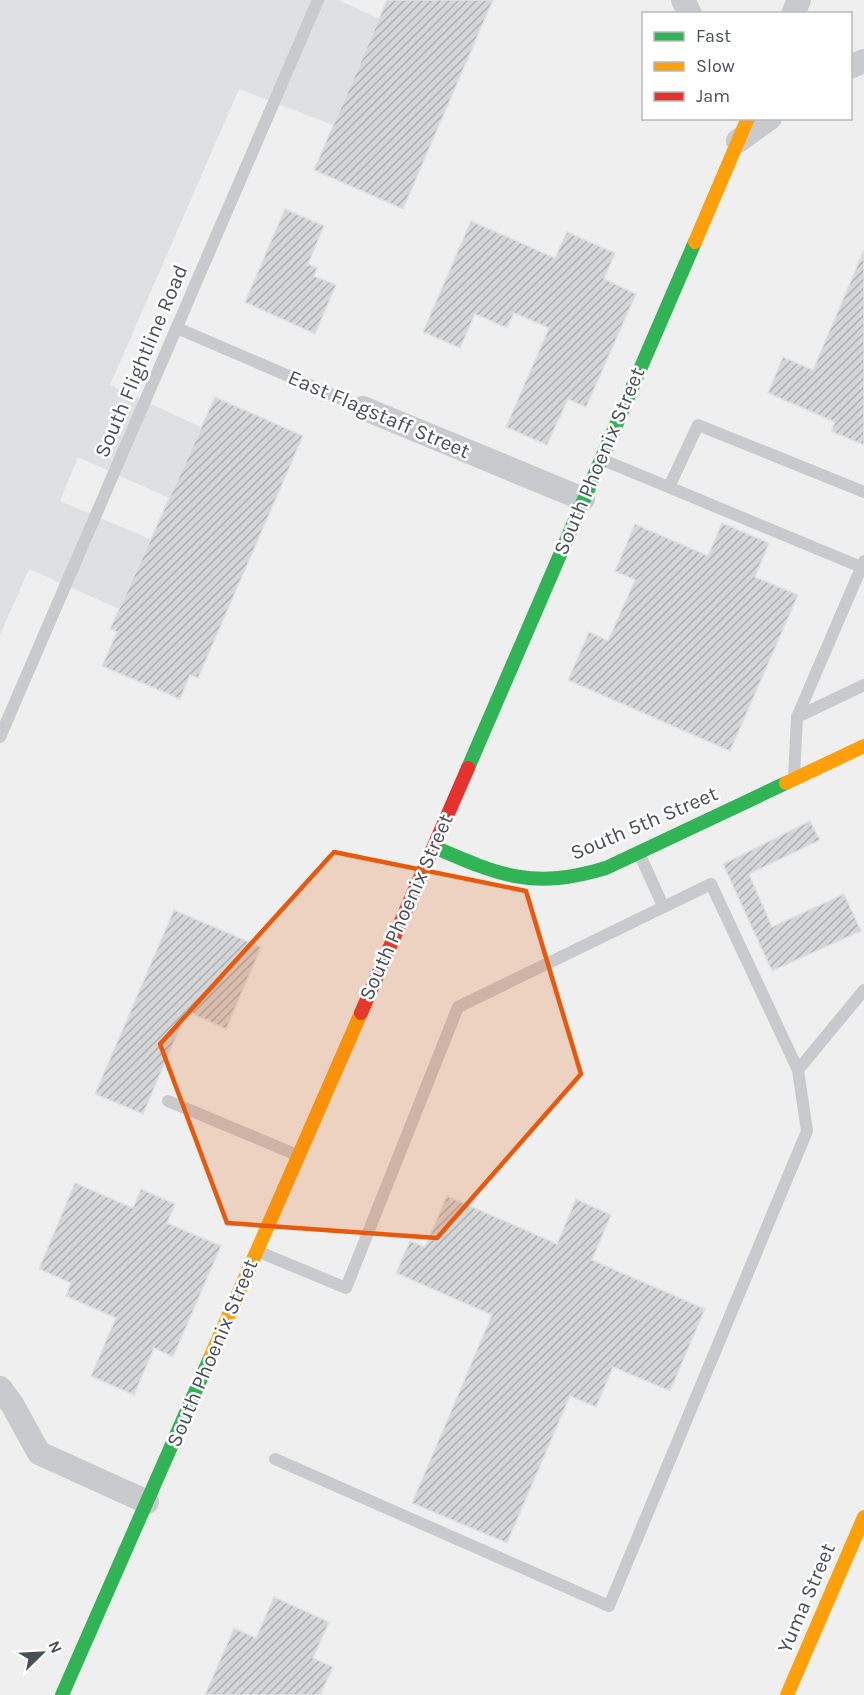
<svg xmlns="http://www.w3.org/2000/svg" width="864" height="1695" font-family="Karla,sans-serif">
	<defs>
		<pattern id="building-hatch" width="6" height="6" patternUnits="userSpaceOnUse" patternTransform="scale(1.5)"><rect width="6" height="6" fill="#d5d6d8"/><path d="M-1 1l2-2M0 6l6-6M5 7l2-2" fill="none" stroke="#afb0b2"/></pattern>
	</defs>
	<rect width="100%" height="100%" fill="#efefef"/>
	<!-- airport -->
	<path fill="#dfe0e2" d="M 0,0 L 339,0 L 379,19 L 333,125 L 239,89 L 110,385 L 201,427 L 169,498 L 78,457 L 60,501 L 150,539 L 119,609 L 29,569 L 0,635 Z"/>
	<!-- building -->
	<path fill="url(#building-hatch)" stroke="#e0e1e2" stroke-width="1.5" d="M 387,0 L 493,0 L 403,209 L 314,170 Z
		M 285,209 L 324,226 L 308,264 L 317,268 L 314,276 L 336,285 L 315,334 L 245,302 Z
		M 471,221 L 555,258 L 567,232 L 615,253 L 604,279 L 636,294 L 586,407 L 568,399 L 547,445 L 506,427 L 549,328 L 514,313 L 507,328 L 475,314 L 460,348 L 423,332 Z
		M 864,250 L 864,445 L 831,431 L 835,422 L 768,393 L 783,357 L 813,370 Z
		M 215,397 L 303,436 L 198,678 L 190,675 L 180,699 L 102,666 L 117,632 L 110,629 Z
		M 722,523 L 769,543 L 755,577 L 798,595 L 730,751 L 568,680 L 589,632 L 608,641 L 635,580 L 615,571 L 635,524 L 708,556 Z
		M 810,821 L 820,840 L 749,874 L 772,927 L 844,894 L 861,931 L 772,971 L 723,864 Z
		M 174,910 L 261,947 L 226,1029 L 187,1011 L 143,1114 L 95,1094 Z
		M 75,1183 L 133,1208 L 141,1189 L 175,1204 L 167,1223 L 221,1246 L 173,1357 L 154,1348 L 134,1395 L 91,1376 L 116,1318 L 66,1296 L 71,1283 L 39,1269 Z
		M 447,1196 L 557,1244 L 576,1199 L 611,1215 L 592,1260 L 705,1309 L 670,1391 L 613,1367 L 596,1407 L 570,1396 L 507,1543 L 412,1503 L 492,1315 L 396,1273 L 410,1241 L 425,1247 Z
		M 274,1597 L 329,1622 L 313,1658 L 333,1667 L 320,1695 L 205,1695 L 234,1628 L 256,1638 Z"/>
	<g fill="none" stroke-linecap="round" stroke-linejoin="round">
		<!-- lane -->
		<path stroke="#c9cacd" stroke-width="12" d="M 177,328 L 363,408
			M 601,459 L 861,567
			M 669,487 L 698,425 L 864,492
			M 797,717 L 864,561
			M 0,737 L 318,0
			M 794,777 L 797,717 L 864,685
			M 640,855 L 663,906
			M 168,1101 L 297,1155
			M 257,1251 L 346,1288 L 458,1007 L 711,884 L 798,1070
			M 275,1459 L 609,1606 L 807,1131 L 798,1070 L 864,990"/>
		<!-- street -->
		<path stroke="#c9cacd" stroke-width="24" d="M 683,0 L 690,14
			M 793,14 L 799,0
			M 850,67 L 864,61
			M 738,141 L 770,118
			M 363,408 L 583,499
			M 0,1388 L 12,1404 L 39,1453 L 147,1502"/>
		<!-- fast -->
		<path stroke="#30b455" stroke-width="14" d="M 468,768 L 695,242
			M 434,847 C 501,876 533,890 606,868 L 786,783
			M 62,1695 L 210,1358"/>
		<!-- slow -->
		<path stroke="#ff9f0a" stroke-width="14" d="M 695,242 L 748,118
			M 786,783 L 864,746
			M 210,1358 L 361,1013
			M 787,1695 L 864,1517"/>
		<!-- jam -->
		<path stroke="#e5322d" stroke-width="14" d="M 361,1013 L 468,768"/>
	</g>
	<!-- marked area -->
	<path fill="#e8590c" fill-opacity="0.2" stroke="#e8590c" stroke-width="4.5" stroke-linejoin="round" d="M 334,852 L 526,891 L 581,1074 L 437,1238 L 227,1223 L 160,1044 Z"/>
	<g text-anchor="middle" dominant-baseline="central" stroke-width="5" stroke-linejoin="round" paint-order="stroke">
		<!-- street labels -->
		<g font-size="21" fill="#484f59" stroke="#fff">
			<text transform="translate(141 361) rotate(-67)">South Flightline Road</text>
			<text transform="translate(379 414) rotate(23)">East Flagstaff Street</text>
			<text transform="translate(599 461) rotate(-67)">South Phoenix Street</text>
			<text transform="translate(644 823) rotate(-23)">South 5th Street</text>
			<text transform="translate(406 907) rotate(-66)">South Phoenix Street</text>
			<text transform="translate(212 1353) rotate(-67)">South Phoenix Street</text>
			<text transform="translate(806 1598) rotate(-67)">Yuma Street</text>
		</g>
	</g>
	<!-- legend -->
	<rect x="642" y="12" width="210" height="108" fill="#ffffff" stroke="#b6b9bd" stroke-width="1.5"/>
	<rect x="654" y="32" width="30" height="9" fill="#30b455" stroke="#b6b9bd" stroke-width="1.5"/>
	<text x="696" y="42" font-size="18" fill="#484f59">Fast</text>
	<rect x="654" y="62" width="30" height="9" fill="#ff9f0a" stroke="#b6b9bd" stroke-width="1.5"/>
	<text x="696" y="72" font-size="18" fill="#484f59">Slow</text>
	<rect x="654" y="92" width="30" height="9" fill="#e5322d" stroke="#b6b9bd" stroke-width="1.5"/>
	<text x="696" y="102" font-size="18" fill="#484f59">Jam</text>
	<!-- north arrow -->
	<g transform="translate(42 1653) rotate(66)" stroke="#ffffff" stroke-width="4.5" paint-order="stroke">
	<path d="M0-4.5L10 22L0 15L-10 22Z" fill="#484f59"/>
	<text y="-9" font-size="16" font-weight="bold" text-anchor="middle" fill="#484f59">N</text>
	</g>
</svg>
